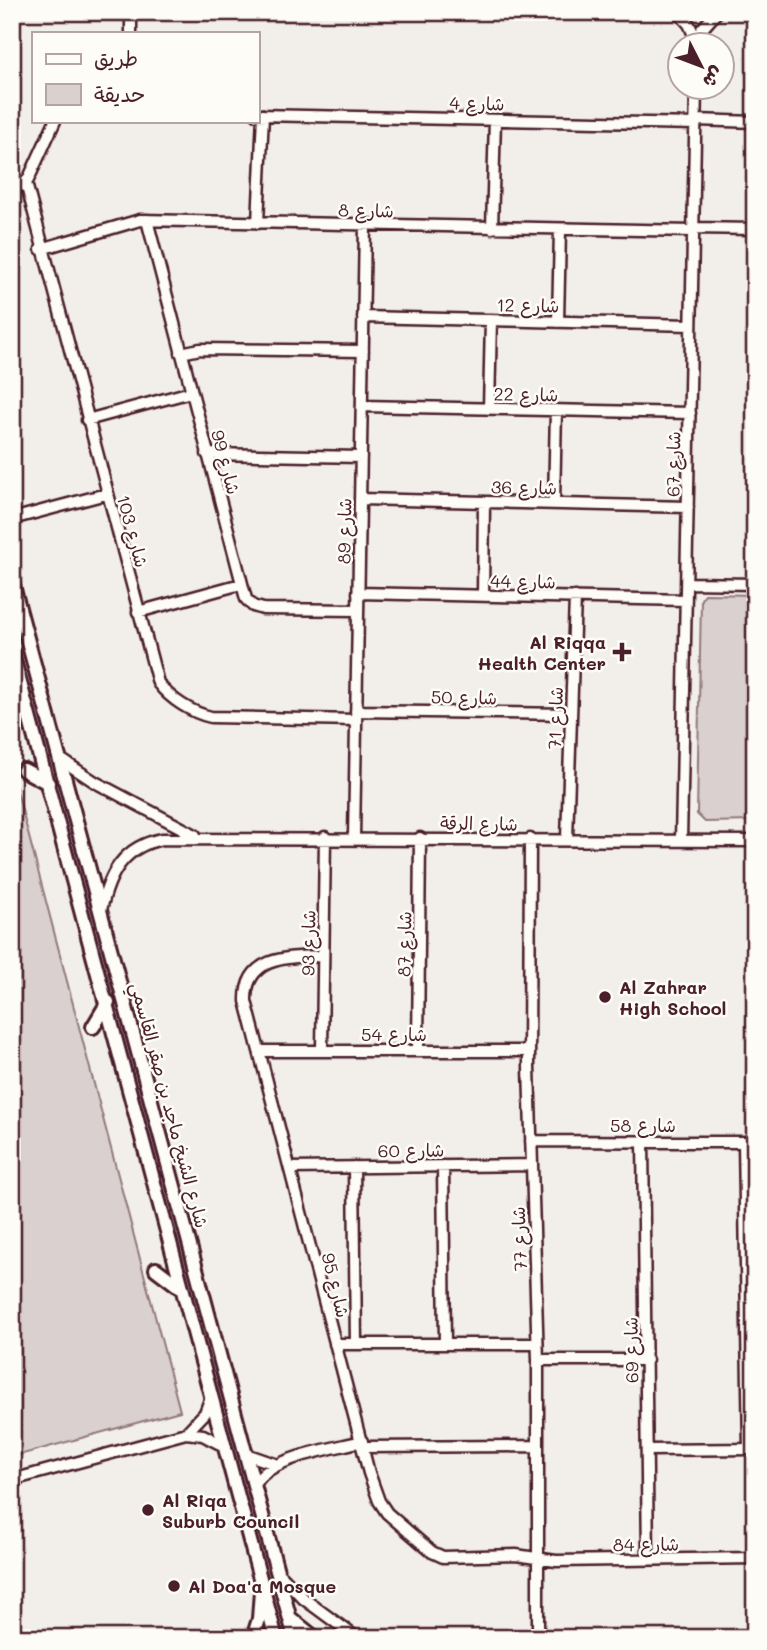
<svg xmlns="http://www.w3.org/2000/svg" width="767" height="1650" font-family="Mali,'Playpen Sans Arabic',sans-serif">
	<rect width="100%" height="100%" fill="#f2efeb"/>
	<filter id="ink" filterUnits="userSpaceOnUse"><feTurbulence type="fractalNoise" baseFrequency=".0143" numOctaves="2"/><feDisplacementMap in="SourceGraphic" scale="14" xChannelSelector="R" yChannelSelector="G"/><feConvolveMatrix kernelMatrix="1 2 1 2 8 2 1 2 1" color-interpolation-filters="sRGB"/></filter>
	<g filter="url(#ink)">
		<!-- green -->
		<path fill="#d9d0cf" stroke="#92787d" stroke-width="2" d="M 705,594 L 755,595 L 755,821 L 705,822 L 697,814 L 701,599 Z
			M 12,772 L 180,1411 L 12,1457 Z"/>
		<g fill="none" stroke-linecap="round" stroke-linejoin="round">
			<defs>
				<path id="minor" d="M 678,12 L 689,24 L 697,42
					M 131,33 L 131,12
					M 697,46 L 702,29 L 717,12
					M 257,115 L 696,124
					M 696,120 L 755,122
					M 26,183 L 158,683 C 170,699 192,713 211,717 L 356,720
					M 12,191 L 28,180 L 55,121
					M 147,220 L 246,599 L 253,606 L 263,609 L 358,610
					M 258,223 L 263,115
					M 492,228 L 495,120
					M 693,228 L 755,229
					M 41,249 L 140,220 L 693,231
					M 363,317 L 691,325
					M 558,322 L 560,230
					M 181,353 L 200,349 L 363,351
					M 362,406 L 690,413
					M 489,409 L 491,320
					M 87,420 L 191,392
					M 207,454 L 361,457
					M 360,499 L 688,507
					M 554,503 L 556,410
					M 12,519 L 106,494
					M 687,583 L 755,584
					M 358,593 L 686,600
					M 483,596 L 484,502
					M 138,612 L 241,584
					M 356,711 L 571,714
					M 59,758 L 95,782 L 195,835
					M 354,837 L 365,226
					M 530,839 L 529,1067 L 538,1360 L 538,1638
					M 567,839 L 575,597
					M 681,841 L 696,88
					M 101,910 C 109,874 123,846 163,839 L 755,841
					M 323,956 C 290,957 245,955 246,1001 L 369,1473 L 379,1501 L 387,1513 L 432,1552 L 443,1557 L 516,1555 L 556,1561 L 755,1558
					M 322,1050 L 325,837
					M 418,1050 L 420,838
					M 259,1051 L 529,1051
					M 531,1141 L 755,1142
					M 643,1141 L 648,1559
					M 744,1142 L 749,1449
					M 443,1166 L 445,1344
					M 354,1167 L 356,1344
					M 290,1168 L 532,1165
					M 335,1344 L 537,1344
					M 538,1360 L 647,1360
					M 186,1433 L 205,1413 L 211,1397
					M 364,1447 L 537,1446
					M 647,1450 L 754,1449
					M 246,1454 L 275,1464
					M 12,1480 L 186,1433 L 203,1435 L 226,1447
					M 255,1485 C 268,1457 333,1449 362,1441
					M 279,1573 L 304,1599 L 357,1638"/>
				<path id="major" d="M 12,582 L 295,1638
					M 12,653 L 276,1638
					M 24,770 L 48,783
					M 93,1027 L 108,1002
					M 156,1269 L 181,1288
					M 290,1618 L 315,1638
					M 253,1638 L 259,1619 L 261,1591"/>
			</defs>
			<!-- minor casing -->
			<use href="#minor" stroke="#4a1f2b" stroke-width="15"/>
			<!-- major casing -->
			<use href="#major" stroke="#4a1f2b" stroke-width="18"/>
			<!-- minor -->
			<use href="#minor" stroke="#fdfcf7" stroke-width="10"/>
			<!-- major -->
			<use href="#major" stroke="#fdfcf7" stroke-width="12"/>
		</g>
	</g>
	<!-- markers -->
	<g fill="#4a1f2b" stroke="#fdfcf7" stroke-width="2.5">
		<path d="M618.5 641.5h7v7h7v7h-7v7h-7v-7h-7v-7h7z"/>
		<circle cx="605" cy="997" r="7"/>
		<circle cx="148" cy="1510" r="7"/>
		<circle cx="174" cy="1586" r="7"/>
	</g>
	<g text-anchor="middle" dominant-baseline="central" stroke-width="5" stroke-linejoin="round" paint-order="stroke">
		<!-- street labels -->
		<g font-size="18" fill="#4a1f2b" stroke="#fdfcf7">
			<text transform="translate(477 103) rotate(1)">شارع 4</text>
			<text transform="translate(366 210) rotate(1)">شارع 8</text>
			<text transform="translate(528 305) rotate(1)">شارع 12</text>
			<text transform="translate(526 394) rotate(1)">شارع 22</text>
			<text transform="translate(226 462) rotate(75)">شارع 99</text>
			<text transform="translate(673 464) rotate(-89)">شارع 67</text>
			<text transform="translate(524 487) rotate(1)">شارع 36</text>
			<text transform="translate(133 531) rotate(75)">شارع 103</text>
			<text transform="translate(344 531) rotate(-89)">شارع 89</text>
			<text transform="translate(523 581) rotate(1)">شارع 44</text>
			<text transform="translate(464 697) rotate(1)">شارع 50</text>
			<text transform="translate(555 718) rotate(-88)">شارع 71</text>
			<text transform="translate(479 823) rotate(1)">شارع الرقة</text>
			<text transform="translate(308 943) rotate(-89)">شارع 93</text>
			<text transform="translate(404 944) rotate(-89)">شارع 87</text>
			<text x="394" y="1034">شارع 54</text>
			<text transform="translate(170 1105) rotate(75)">شارع الشيخ ماجد بن صقر القاسمي</text>
			<text x="643" y="1125">شارع 58</text>
			<text transform="translate(411 1150) rotate(-1)">شارع 60</text>
			<text transform="translate(519 1239) rotate(-92)">شارع 77</text>
			<text transform="translate(336 1285) rotate(76)">شارع 95</text>
			<text transform="translate(631 1350) rotate(-91)">شارع 69</text>
			<text transform="translate(646 1544) rotate(-1)">شارع 84</text>
		</g>
		<!-- poi labels -->
		<g font-size="18" font-weight="bold" fill="#4a1f2b" stroke="#fdfcf7" text-anchor="start">
			<text x="606" y="642" text-anchor="end">Al Riqqa<tspan x="606" dy="21">Health Center</tspan></text>
			<text x="619" y="987">Al Zahrar<tspan x="619" dy="21">High School</tspan></text>
			<text x="162" y="1500">Al Riqa<tspan x="162" dy="21">Suburb Council</tspan></text>
			<text x="188" y="1586">Al Doa'a Mosque</text>
		</g>
	</g>
	<!-- margin -->
	<rect width="767" height="1650" fill="none" stroke="#fdfcf7" stroke-width="42"/>
	<rect x="21" y="21" width="725" height="1608" fill="none" stroke="#4a1f2b" stroke-width="2.5" filter="url(#ink)"/>
	<!-- legend -->
	<rect x="32" y="32" width="228" height="91" fill="#fdfcf7" stroke="#b5a4a5" stroke-width="2"/>
	<rect x="46" y="54" width="35" height="10" fill="#fdfcf7" stroke="#b5a4a5" stroke-width="2"/>
	<text x="94" y="66" font-size="21" fill="#4a1f2b">طريق</text>
	<rect x="46" y="84" width="35" height="21" fill="#d9d0cf" stroke="#b5a4a5" stroke-width="2"/>
	<text x="94" y="102" font-size="21" fill="#4a1f2b">حديقة</text>
	<!-- north arrow -->
	<g transform="translate(701 66) rotate(132)"><circle r="33" fill="#fdfcf7" stroke="#b5a4a5" stroke-width="2"/>
	<path d="M0-5L12 26L0 18L-12 26Z" fill="#4a1f2b"/>
	<text y="-10" font-size="19" font-weight="bold" text-anchor="middle" fill="#4a1f2b">ش</text>
	</g>
</svg>
